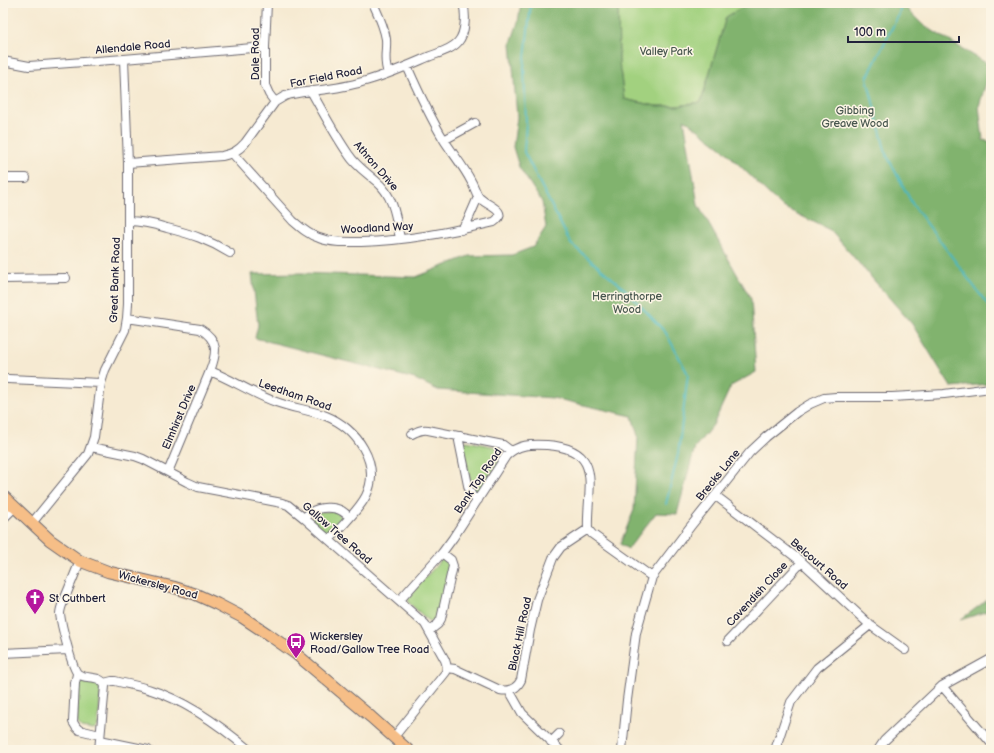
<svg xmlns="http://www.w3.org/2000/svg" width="994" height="753" font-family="'Balsamiq Sans',sans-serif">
	<rect width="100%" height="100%" fill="#fcf5e5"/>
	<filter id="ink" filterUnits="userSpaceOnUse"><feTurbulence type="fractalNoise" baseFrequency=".025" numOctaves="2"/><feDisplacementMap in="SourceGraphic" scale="8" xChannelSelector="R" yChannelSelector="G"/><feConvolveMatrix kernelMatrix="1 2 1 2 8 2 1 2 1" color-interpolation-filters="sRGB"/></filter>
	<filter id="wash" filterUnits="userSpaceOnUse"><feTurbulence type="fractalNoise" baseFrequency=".012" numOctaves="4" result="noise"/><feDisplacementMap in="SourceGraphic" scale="16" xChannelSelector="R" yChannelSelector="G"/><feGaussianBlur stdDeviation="0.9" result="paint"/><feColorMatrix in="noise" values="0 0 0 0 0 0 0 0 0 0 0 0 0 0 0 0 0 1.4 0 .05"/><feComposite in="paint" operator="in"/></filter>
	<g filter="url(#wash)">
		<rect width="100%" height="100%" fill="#f6ead2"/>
		<!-- green -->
		<path fill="#a2d17f" stroke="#627a5d" d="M 618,3 L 750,3 L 726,17 L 701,102 L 678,106 L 656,106 L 624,99 L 619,62 Z
			M 466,441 L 497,447 L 501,449 L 504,454 L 479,492 L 477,493 L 472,491 L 463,446 Z
			M 335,511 C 337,512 341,515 342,517 C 345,523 331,534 325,531 C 320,529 316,523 313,520 L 312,516 L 317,512 Z
			M 442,559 L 445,559 L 450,566 L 437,617 L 432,622 L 428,620 L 409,603 L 408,597 Z
			M 82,680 C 87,680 98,681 101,685 L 98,726 L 94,730 L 81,728 L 77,723 L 78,683 Z"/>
		<!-- forest -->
		<path fill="#81b36e" stroke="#526a54" d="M 521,3 L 618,3 L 619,62 L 624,99 L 656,106 L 678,106 L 701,102 L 726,17 L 750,3 L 901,3 L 923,25 L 991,66 L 979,106 L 983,140 L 991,142 L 991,384 L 951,387 L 912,324 L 830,230 L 781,206 L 722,148 L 684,119 L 698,205 L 751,299 L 756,372 L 731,386 L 713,425 L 695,447 L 677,514 L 656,513 L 628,549 L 620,544 L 634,510 L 638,436 L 632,416 L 553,398 L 438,390 L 415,379 L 255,338 L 258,325 L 252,274 L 300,273 L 416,277 L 469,256 L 512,255 L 533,247 L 546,227 L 542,202 L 519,167 L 513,147 L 517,117 L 511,43 L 518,22 Z
			M 991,597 L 991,610 L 960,620 Z"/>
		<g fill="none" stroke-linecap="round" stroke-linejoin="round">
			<!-- stream -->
			<path stroke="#49b8c0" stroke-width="2" d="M 531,3 L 524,67 L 526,122 L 524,152 L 571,244 L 624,288 L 666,333 L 688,374 L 678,454 L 666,504
				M 901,3 L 899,14 L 867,78 L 886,154 L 913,205 L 991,309"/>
		</g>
	</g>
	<g filter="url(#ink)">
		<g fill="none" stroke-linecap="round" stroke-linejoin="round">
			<defs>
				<path id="minor" d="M 267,3 L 265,47 L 265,85 L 269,94 L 275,102
					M 373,3 C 378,14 384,26 386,39 C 387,52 383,60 388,73
					M 3,61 L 29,66 L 124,59 L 265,47
					M 311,91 C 323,112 335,135 349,155 C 356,166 366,172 376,181 C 394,196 396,217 400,239
					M 444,140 L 475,123
					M 233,154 L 293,221 C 301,228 309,235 319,238 C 332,243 347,242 361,242 C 406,241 450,232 494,222 C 511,210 483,205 478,196 C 475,191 474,186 471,181 C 464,167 453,154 444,140 C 430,117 418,91 407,66
					M 128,163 L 222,156 C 232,154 238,151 245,143 L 275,102 L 285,96 L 292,94 C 315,90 340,89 362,82 C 385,76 407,66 428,57 C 438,53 451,50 458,42 C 466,33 466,14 463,3
					M 3,178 L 26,178
					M 128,221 C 141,221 154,224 167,228 C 191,234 209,240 230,253
					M 461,230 L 468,220 L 478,197
					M 3,279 L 66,278
					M 127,318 L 200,329 C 219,340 217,353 210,371 C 233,380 253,394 276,402 C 292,408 310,410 326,416 C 356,428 382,463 366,496 C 359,510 340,528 329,540
					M 8,379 L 101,383
					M 412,434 C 418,431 422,429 428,430 L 503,445 L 511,451
					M 460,436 L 459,441 L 469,490 L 472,496 L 478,500
					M 91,447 L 135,456 L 143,459 L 187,482 L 198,487 L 282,503 L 288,505 L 304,518 L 425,624 L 445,660 C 447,665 447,668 446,672 L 394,737
					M 168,472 L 210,371
					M 716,496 L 802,562 L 870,625 L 905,650
					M 304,518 C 306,516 309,513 311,512 C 319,507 334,506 342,511 C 345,513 347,515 350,517
					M 3,519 L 15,507
					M 32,523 L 88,454 L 94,437 L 101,383 L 105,370 L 125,330 L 127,318 L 128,304 L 128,163 L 124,59
					M 80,561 L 62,605 C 61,608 60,611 60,614 C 61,623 72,669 78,674 C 86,680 101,674 105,686 L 99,750
					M 399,601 L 442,553 L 453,538 L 506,456 C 518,444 531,444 547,445 C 606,449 586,489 588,529 L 592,534 L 652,577
					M 429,631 L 438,624 L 441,619 L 453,566 L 451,560 L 442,553
					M 728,641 L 802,562
					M 3,653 L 68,650
					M 447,668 L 455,669 L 500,690 C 510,692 517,688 521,680 L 530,630 L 537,600 L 553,558 L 561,547 L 588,529
					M 77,674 L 75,683 L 73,722 L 76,727 L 79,730 L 100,735
					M 104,683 L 112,681 L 115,681 C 127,684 140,686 151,690 C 186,701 221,726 249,750
					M 942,686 L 991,743
					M 509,690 L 522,713 L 559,749
					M 100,740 L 148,750
					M 551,742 L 559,734
					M 622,750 L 627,700 L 636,633 L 652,577 L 690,527 L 750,452 L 766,437 L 797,412 L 810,404 L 824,398 L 836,397 L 892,397 L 944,394 L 991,388
					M 775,750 L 791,702 L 817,668 L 870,625
					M 878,750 L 884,741 L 942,686 L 991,659"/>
				<path id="major" d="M 3,496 L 50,540 L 80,561 L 109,572 L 173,587 L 195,594 L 217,604 L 242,617 L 269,635 L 296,654 L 371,717 L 408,750"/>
			</defs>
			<!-- minor casing -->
			<use href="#minor" stroke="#6c6870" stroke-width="10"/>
			<!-- major casing -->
			<use href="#major" stroke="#6c6870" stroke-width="13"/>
			<!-- minor -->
			<use href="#minor" stroke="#fff" stroke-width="8"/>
			<!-- major -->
			<use href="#major" stroke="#f6be87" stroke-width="11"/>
		</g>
	</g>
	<!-- icons -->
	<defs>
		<symbol id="church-pin" viewBox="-11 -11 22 30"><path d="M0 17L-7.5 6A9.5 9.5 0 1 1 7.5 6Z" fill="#b5179e" stroke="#fcf5e5"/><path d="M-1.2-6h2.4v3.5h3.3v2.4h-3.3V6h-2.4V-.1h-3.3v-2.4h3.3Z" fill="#fff"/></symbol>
		<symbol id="bus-pin" viewBox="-11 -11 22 30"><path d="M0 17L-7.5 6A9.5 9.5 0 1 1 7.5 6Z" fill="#b5179e" stroke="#fcf5e5"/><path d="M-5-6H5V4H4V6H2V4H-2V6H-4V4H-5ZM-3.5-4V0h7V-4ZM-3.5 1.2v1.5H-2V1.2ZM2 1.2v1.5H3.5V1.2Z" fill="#fff"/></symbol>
	</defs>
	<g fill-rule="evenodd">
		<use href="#church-pin" x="24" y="587" width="22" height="30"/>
		<use href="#bus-pin" x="285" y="631" width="22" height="30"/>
	</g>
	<g text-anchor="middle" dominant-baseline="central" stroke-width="3" stroke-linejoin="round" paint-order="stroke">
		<!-- street labels -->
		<g font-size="11" fill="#22223b" stroke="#fcf5e5">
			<text transform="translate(133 47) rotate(-5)">Allendale Road</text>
			<text transform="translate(255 54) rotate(-90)">Dale Road</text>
			<text transform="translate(326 77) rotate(-11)">Far Field Road</text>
			<text transform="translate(376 166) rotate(49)">Athron Drive</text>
			<text transform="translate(377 228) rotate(-3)">Woodland Way</text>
			<text transform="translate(115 280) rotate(-88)">Great Bank Road</text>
			<text transform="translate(295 395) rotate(19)">Leedham Road</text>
			<text transform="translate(179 417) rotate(-67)">Elmhirst Drive</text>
			<text transform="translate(718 475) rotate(-51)">Brecks Lane</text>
			<text transform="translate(478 481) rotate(-56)">Bank Top Road</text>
			<text transform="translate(337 533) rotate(41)">Gallow Tree Road</text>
			<text transform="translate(819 564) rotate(41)">Belcourt Road</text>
			<text transform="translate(158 585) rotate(15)">Wickersley Road</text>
			<text transform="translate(757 594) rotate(-47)">Cavendish Close</text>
			<text transform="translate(520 634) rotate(-78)">Black Hill Road</text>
		</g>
		<!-- park labels -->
		<g font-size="11" fill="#48574f" stroke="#fcf5e5">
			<text x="666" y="51">Valley Park</text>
			<text x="855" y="110">Gibbing<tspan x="855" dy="13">Greave Wood</tspan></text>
			<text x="627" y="296">Herringthorpe<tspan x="627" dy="13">Wood</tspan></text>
		</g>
		<!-- poi labels -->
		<g font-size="11" fill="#22223b" stroke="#fcf5e5" text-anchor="start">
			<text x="49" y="598">St Cuthbert</text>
			<text x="310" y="636">Wickersley<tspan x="310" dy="13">Road/Gallow Tree Road</tspan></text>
		</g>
	</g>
	<!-- margin -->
	<rect width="994" height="753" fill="none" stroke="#fcf5e5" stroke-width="16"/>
	<!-- scale -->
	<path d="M848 36v6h111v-6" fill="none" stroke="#22223b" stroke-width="2"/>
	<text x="854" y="36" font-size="12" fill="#22223b" stroke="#fcf5e5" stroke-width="3" paint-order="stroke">100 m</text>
</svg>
